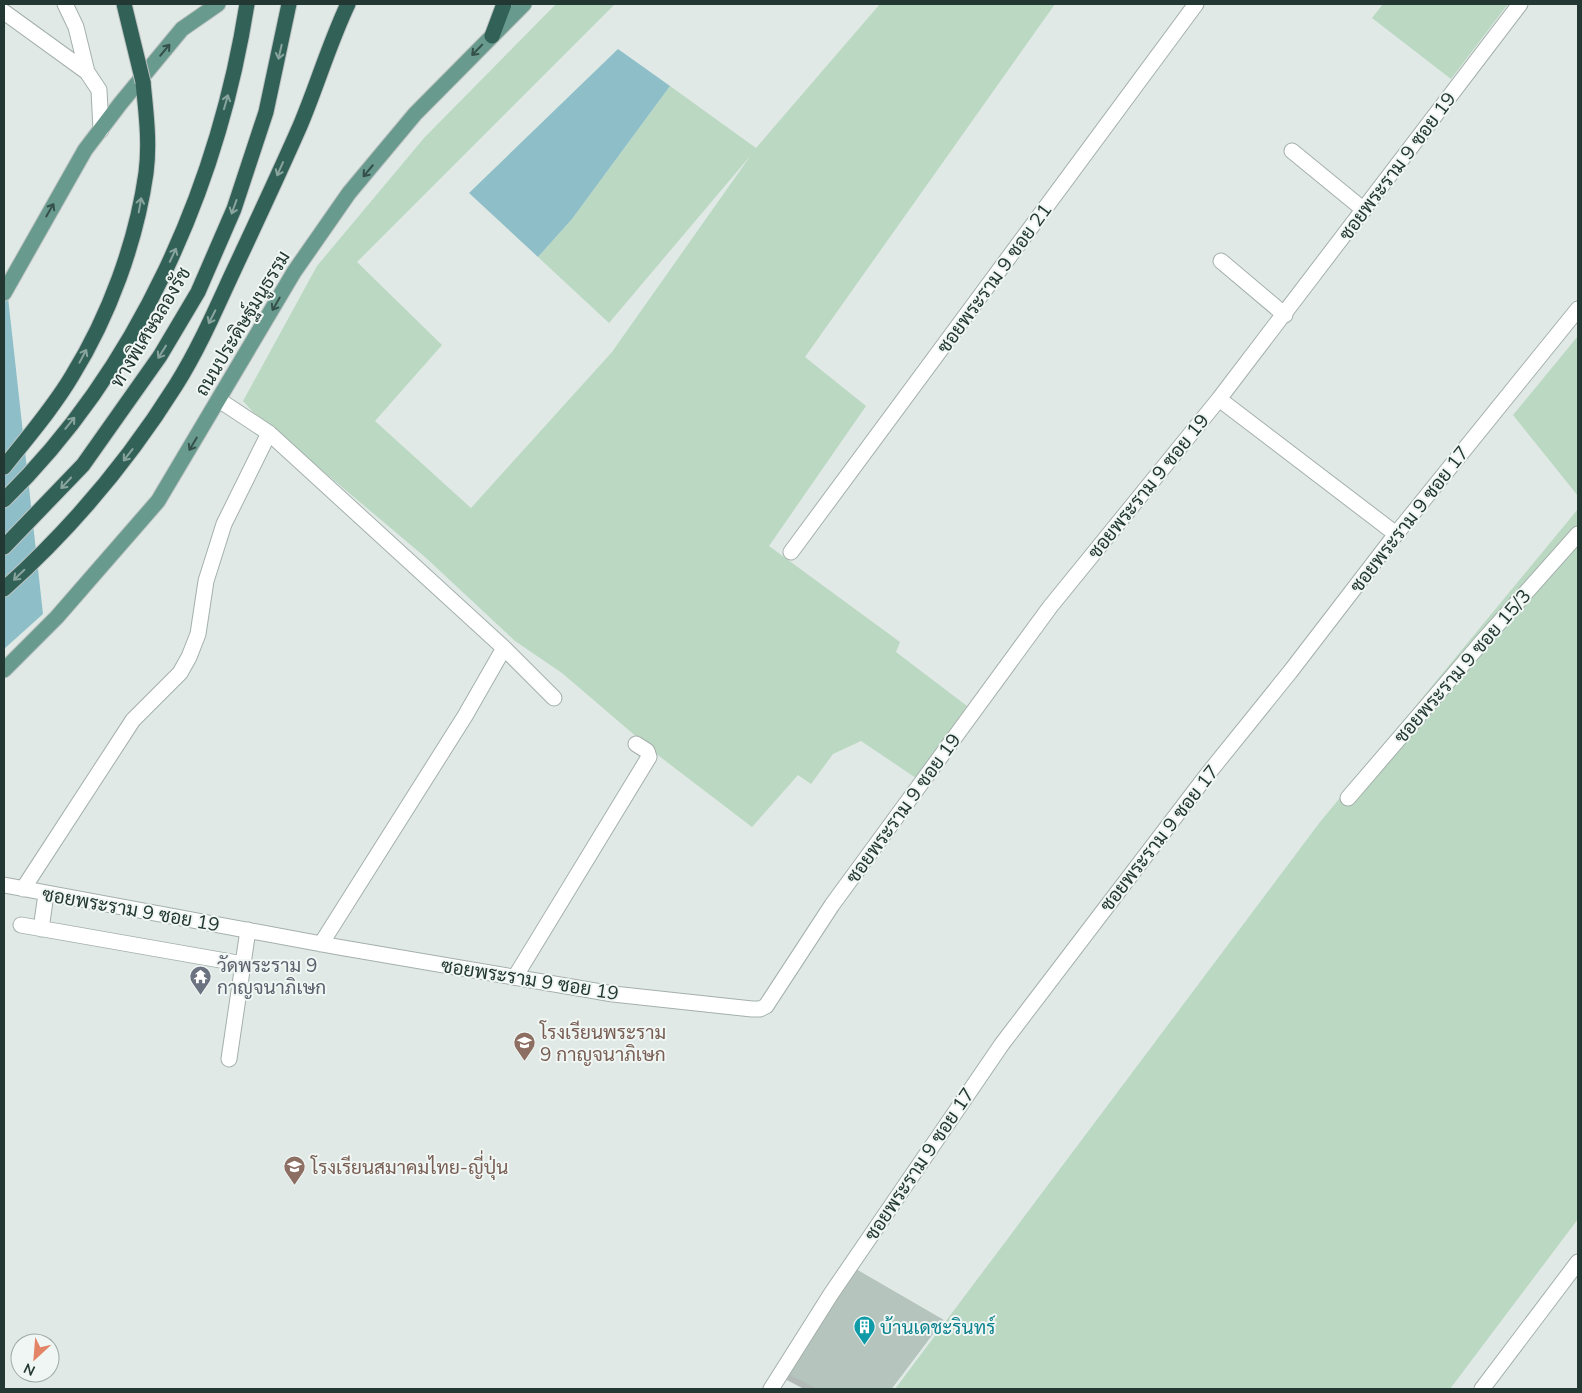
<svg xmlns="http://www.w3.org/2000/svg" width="1582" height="1393" font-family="Mulish,Sarabun,sans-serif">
	<rect width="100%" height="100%" fill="#e0e9e5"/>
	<!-- green -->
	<path fill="#bbd8c3" d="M 556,4 L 615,4 L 357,262 L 442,345 L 375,421 L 471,508 L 612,352 L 751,155 L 609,323 L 538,257 L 572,219 L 670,86 L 756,148 L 880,4 L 1055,4 L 805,357 L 866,406 L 769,546 L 900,642 L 896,652 L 967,706 L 916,778 L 861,741 L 833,754 L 811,784 L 798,775 L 752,827 L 659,756 L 562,673 L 515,641 L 425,557 L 253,412 L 243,401 L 317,266 L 424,138 Z
		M 1383,4 L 1508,4 L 1451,79 L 1372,18 Z
		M 1578,336 L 1578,496 L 1513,415 Z
		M 1578,509 L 1578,1219 L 1450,1389 L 895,1389 L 1320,822 Z"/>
	<!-- water -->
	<path fill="#8ebfc9" d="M 618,49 L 670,86 L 572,219 L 538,257 L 469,193 Z
		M 4,261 L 43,614 L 4,649 Z"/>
	<!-- shadow -->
	<path fill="#0003" d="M 850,1275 L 941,1320 L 889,1389 L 804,1389 L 783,1378 Z"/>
	<!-- building -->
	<path fill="#b6c4be" stroke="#b3c2bc" d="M 855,1269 L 943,1320 L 891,1389 L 817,1389 L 787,1373 Z"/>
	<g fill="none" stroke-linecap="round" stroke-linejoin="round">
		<defs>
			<path id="minor" d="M 65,4 L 76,27 L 87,72
				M 4,12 L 87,72 L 99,90 L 101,130
				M 1292,151 L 1364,210
				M 1221,261 L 1285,315
				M 1219,399 L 1396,534
				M 219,400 L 269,433 L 504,648 L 465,716 L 321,944
				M 791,552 L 1196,4
				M 504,648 L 554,698
				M 1348,798 L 1481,643 L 1578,534
				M 4,885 L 338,947 L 613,994 L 752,1009 L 760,1009 L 766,1006 L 832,905 L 1050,607 L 1219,399 L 1520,4
				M 23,889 L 133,720 L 180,673 L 189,657 L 198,634 L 206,581 L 224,524 L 269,433
				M 21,925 L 243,964
				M 41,929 L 46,894
				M 515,977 L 649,757 L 647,751 L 636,744
				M 229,1059 L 248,930
				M 1482,1389 L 1578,1262"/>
			<path id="tertiary" d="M 771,1389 L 831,1294 L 1002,1044 L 1207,775 L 1290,672 L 1396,534 L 1578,309"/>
			<path id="primary" d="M 4,293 L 85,150 L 120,104 L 182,29 L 218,4
				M 4,670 L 57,617 L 158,501 L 294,272 L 349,193 L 415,114 L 524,4"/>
			<path id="motorway" d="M 492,36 L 504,4
				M 4,467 C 27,438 53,408 72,376 C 109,316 136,243 146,173 C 150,143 146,112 143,82
				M 4,500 C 138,369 218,187 247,4
				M 4,547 L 83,465 L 160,356 L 198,292 L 234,209 L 266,112 L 289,4
				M 4,589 C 70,530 129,460 176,385 C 198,350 215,311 232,274 C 255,225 278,176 300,126 C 317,86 329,44 348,4"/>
		</defs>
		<!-- minor casing -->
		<use href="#minor" stroke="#a4b0ac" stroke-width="17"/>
		<!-- tertiary casing -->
		<use href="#tertiary" stroke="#a4b0ac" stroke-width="17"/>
		<!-- primary casing -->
		<use href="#primary" stroke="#bdc3c2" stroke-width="17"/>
		<!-- motorway casing -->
		<use href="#motorway" stroke="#bdc3c2" stroke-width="17"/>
		<!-- minor -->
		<use href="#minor" stroke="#fff" stroke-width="15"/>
		<!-- tertiary -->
		<use href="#tertiary" stroke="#fff" stroke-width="15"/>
		<!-- primary -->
		<use href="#primary" stroke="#699a8e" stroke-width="15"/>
		<!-- motorway -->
		<use href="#motorway" stroke="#326157" stroke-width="15"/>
		<defs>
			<path id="motorway-bridge" d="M 124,4 L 143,82"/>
		</defs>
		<!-- motorway-bridge casing -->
		<use href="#motorway-bridge" stroke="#bdc3c2" stroke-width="17" stroke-linecap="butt"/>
		<!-- motorway-bridge -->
		<use href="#motorway-bridge" stroke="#326157" stroke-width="15"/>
	</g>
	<!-- one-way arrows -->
	<defs><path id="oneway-shaft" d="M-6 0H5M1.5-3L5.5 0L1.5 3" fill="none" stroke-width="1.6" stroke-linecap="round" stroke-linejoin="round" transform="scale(1.25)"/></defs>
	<g stroke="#345049">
		<use href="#oneway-shaft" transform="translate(165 50) rotate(-50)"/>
		<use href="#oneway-shaft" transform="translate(477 50) rotate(134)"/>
		<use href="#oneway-shaft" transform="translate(368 171) rotate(130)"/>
		<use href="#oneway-shaft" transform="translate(50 210) rotate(-60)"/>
		<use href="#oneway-shaft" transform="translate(276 304) rotate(120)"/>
		<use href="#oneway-shaft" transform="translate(193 444) rotate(121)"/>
	</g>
	<g stroke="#88a49d">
		<use href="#oneway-shaft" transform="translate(280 52) rotate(103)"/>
		<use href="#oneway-shaft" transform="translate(226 102) rotate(-74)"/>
		<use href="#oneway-shaft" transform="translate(280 169) rotate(114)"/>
		<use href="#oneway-shaft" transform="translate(140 205) rotate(-80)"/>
		<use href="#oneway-shaft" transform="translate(234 207) rotate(110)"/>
		<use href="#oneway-shaft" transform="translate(173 255) rotate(-65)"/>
		<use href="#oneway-shaft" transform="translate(212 317) rotate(117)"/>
		<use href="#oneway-shaft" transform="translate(162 352) rotate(122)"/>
		<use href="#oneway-shaft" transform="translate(83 356) rotate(-62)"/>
		<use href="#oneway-shaft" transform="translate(70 423) rotate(-51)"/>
		<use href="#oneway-shaft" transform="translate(128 455) rotate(128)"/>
		<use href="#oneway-shaft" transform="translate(66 483) rotate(133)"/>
		<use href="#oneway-shaft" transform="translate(19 575) rotate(136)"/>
	</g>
	<!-- icons -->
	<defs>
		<symbol id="temple-pin" viewBox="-11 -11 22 30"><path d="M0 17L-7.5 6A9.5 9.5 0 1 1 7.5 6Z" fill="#6b7280" stroke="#f0f6f3"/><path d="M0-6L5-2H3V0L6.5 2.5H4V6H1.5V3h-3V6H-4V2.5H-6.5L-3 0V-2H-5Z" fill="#fff"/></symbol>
		<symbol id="school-pin" viewBox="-11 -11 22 30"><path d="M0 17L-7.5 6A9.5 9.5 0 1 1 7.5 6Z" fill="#8d6e63" stroke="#f0f6f3"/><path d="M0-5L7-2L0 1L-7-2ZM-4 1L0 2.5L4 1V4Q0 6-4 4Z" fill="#fff"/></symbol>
		<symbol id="building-pin" viewBox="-11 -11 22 30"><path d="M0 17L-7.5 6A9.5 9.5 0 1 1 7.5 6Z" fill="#0f9aa8" stroke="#f0f6f3"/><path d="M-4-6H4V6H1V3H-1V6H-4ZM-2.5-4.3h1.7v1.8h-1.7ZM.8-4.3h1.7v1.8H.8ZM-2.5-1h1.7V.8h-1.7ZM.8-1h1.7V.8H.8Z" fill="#fff"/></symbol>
	</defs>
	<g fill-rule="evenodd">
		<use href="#temple-pin" x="188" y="964" width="25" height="34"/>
		<use href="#school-pin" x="512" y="1030" width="25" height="34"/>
		<use href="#school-pin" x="282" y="1154" width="25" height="34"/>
		<use href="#building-pin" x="852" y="1314" width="25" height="34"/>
	</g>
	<g text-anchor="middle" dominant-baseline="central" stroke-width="4" stroke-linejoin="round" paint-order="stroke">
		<!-- street labels -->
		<g font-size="19" fill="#233832" stroke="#f0f6f3">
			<text transform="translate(1397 166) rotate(-53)">ซอยพระราม 9 ซอย 19</text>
			<text transform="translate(994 278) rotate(-54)">ซอยพระราม 9 ซอย 21</text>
			<text transform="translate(242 323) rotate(-59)">ถนนประดิษฐ์มนูธรรม</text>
			<text transform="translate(150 327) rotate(-59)">ทางพิเศษฉลองรัช</text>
			<text transform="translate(1148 486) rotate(-51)">ซอยพระราม 9 ซอย 19</text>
			<text transform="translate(1409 519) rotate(-52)">ซอยพระราม 9 ซอย 17</text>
			<text transform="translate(1462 666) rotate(-49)">ซอยพระราม 9 ซอย 15/3</text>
			<text transform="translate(903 808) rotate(-54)">ซอยพระราม 9 ซอย 19</text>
			<text transform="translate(1159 838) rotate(-52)">ซอยพระราม 9 ซอย 17</text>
			<text transform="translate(131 909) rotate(10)">ซอยพระราม 9 ซอย 19</text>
			<text transform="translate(530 979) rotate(9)">ซอยพระราม 9 ซอย 19</text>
			<text transform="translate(919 1164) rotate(-56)">ซอยพระราม 9 ซอย 17</text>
		</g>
		<!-- worship labels -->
		<g font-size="19" fill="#5b616d" stroke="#f0f6f3" text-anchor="start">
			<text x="217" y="965">วัดพระราม 9<tspan x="217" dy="22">กาญจนาภิเษก</tspan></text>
		</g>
		<!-- education labels -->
		<g font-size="19" fill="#785e54" stroke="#f0f6f3" text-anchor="start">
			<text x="540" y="1032">โรงเรียนพระราม<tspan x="540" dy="22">9 กาญจนาภิเษก</tspan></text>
			<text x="311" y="1167">โรงเรียนสมาคมไทย-ญี่ปุ่น</text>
		</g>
		<!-- culture labels -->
		<g font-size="19" fill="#0d838f" stroke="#f0f6f3" text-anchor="start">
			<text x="880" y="1327">บ้านเดชะรินทร์</text>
		</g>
	</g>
	<!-- border -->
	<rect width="1582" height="1393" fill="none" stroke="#233832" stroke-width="10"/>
	<!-- north arrow -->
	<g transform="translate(35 1358) rotate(206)"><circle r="24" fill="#f0f6f3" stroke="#9eaaa6"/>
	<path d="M0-4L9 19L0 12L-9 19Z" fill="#e28465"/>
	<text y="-8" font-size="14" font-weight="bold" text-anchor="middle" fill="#233832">N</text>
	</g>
</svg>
